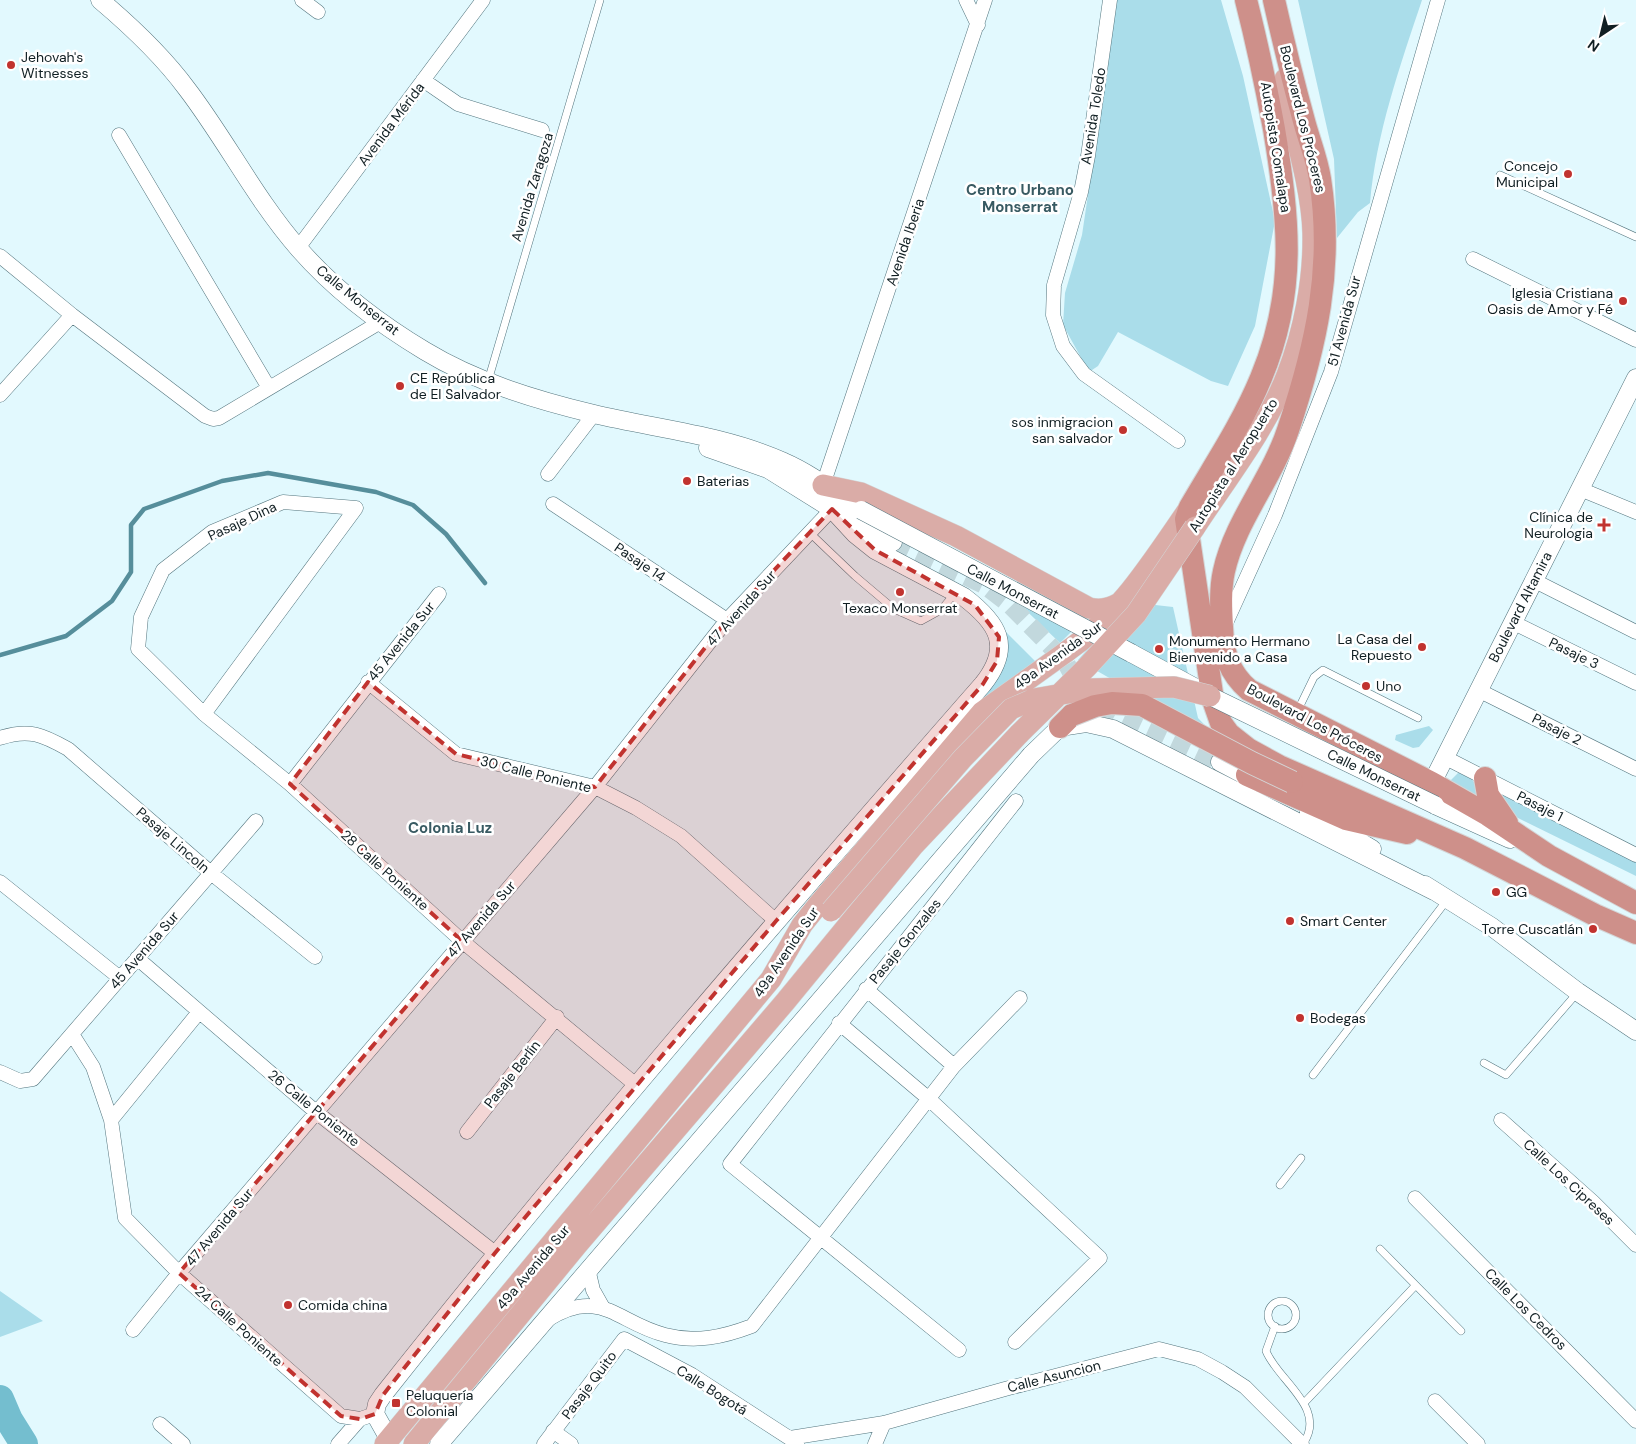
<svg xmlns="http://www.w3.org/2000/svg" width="1636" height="1444" font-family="'DM Sans',sans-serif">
	<rect width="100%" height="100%" fill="#e2f9fe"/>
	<!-- green -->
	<path fill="#aaddea" d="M 1117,0 L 1221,0 L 1243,76 L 1275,221 L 1255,326 L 1228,386 L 1211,381 L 1118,332 L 1098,366 L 1089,372 L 1063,325 L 1065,293 L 1082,235 Z
		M 1298,0 L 1422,0 C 1400,66 1376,134 1370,203 L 1358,212 L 1337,238 L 1334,159 Z
		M 1007,592 L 1075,628 L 1060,643 Z
		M 1129,602 L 1173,607 L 1198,718 L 1221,742 L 1078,660 Z
		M 1004,630 L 1036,662 L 960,725 L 832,871 L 1001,671 L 1006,662 Z
		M 1429,726 L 1433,730 L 1419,747 L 1413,748 L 1395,740 L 1396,735 Z
		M 1459,772 C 1473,778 1477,783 1482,798 L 1451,782 L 1451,780 Z
		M 1498,791 L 1636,861 L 1636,876 L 1512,815 Z
		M 0,1291 L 43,1321 L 0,1337 Z"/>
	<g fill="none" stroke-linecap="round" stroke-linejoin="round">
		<!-- stream -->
		<path stroke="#568e9b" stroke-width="4.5" d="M 0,655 L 66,636 L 112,601 L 131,572 L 131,525 L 144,509 L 222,481 L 268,473 L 376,492 L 413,505 L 446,534 L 485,583"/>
		<!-- river -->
		<path stroke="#74becf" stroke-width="28" d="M 0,1399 L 9,1420 L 24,1444"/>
		<!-- tertiary-tunnel -->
		<path stroke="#c2d8dd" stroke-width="18" stroke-dasharray="18 9" stroke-linecap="butt" d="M 893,542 L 984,585 L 1010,605 L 1065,661 L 1082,693 L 1093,701 L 1120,716 L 1220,762"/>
		<defs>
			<path id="service" d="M 1500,175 L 1636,237
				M 488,381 L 600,0
				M 810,533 L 855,576 L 894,609 L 921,621 L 941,610 L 955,593
				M 1297,712 L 1314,677 L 1323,670 L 1418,718
				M 1484,1063 L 1506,1075 L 1578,992
				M 1313,1075 L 1447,900
				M 1280,1185 L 1301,1158
				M 1380,1249 L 1461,1331
				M1268 1315a14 14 0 1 1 28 0a14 14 0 1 1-28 0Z
				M 1275,1326 L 1266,1351 C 1278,1381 1328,1408 1303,1444
				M 1304,1403 L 1415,1286"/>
			<path id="minor" d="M 302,0 L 318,12
				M 966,0 L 978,25
				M 1110,0 L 1088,156 L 1081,192 L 1054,285 L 1053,315 L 1063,346 L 1084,374 L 1178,441
				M 423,80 L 458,104 L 542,130
				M 119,135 L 269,388
				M 298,248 L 483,0
				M 0,256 L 72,315 L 205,416 L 213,419 L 219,418 L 382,321
				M 1473,259 L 1636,340
				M 0,395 L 72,315
				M 548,474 L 594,414
				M 823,485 L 985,0
				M 1580,489 L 1636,512
				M 553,504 L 727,620
				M 356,508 L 283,502 L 212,532 L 163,570 L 141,617 L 138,649 L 204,714 L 290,784 L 462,941 L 636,1085
				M 1533,580 L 1636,632
				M 1512,622 L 1636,683
				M 1225,625 L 1275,515 L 1331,372 L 1438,0
				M 368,682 L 456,754 L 595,787 L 636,808 L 681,836 L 776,921
				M 1478,690 L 1636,769
				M 204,714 L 356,508
				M 0,738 C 29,728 43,735 68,749 L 211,873 L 315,957
				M 1444,757 L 1636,855
				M 290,784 L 439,594
				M 0,882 L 120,978
				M 137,958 L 316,1112 L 495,1253
				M 866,989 L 954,1066
				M 839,1023 L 929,1099 L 1100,1258 L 1015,1342
				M 72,1034 L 93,1067 L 111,1120 L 125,1218 L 179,1273 L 341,1416 L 360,1419 L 375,1414
				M 0,1072 L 20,1081 L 33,1079 L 256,821
				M 111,1120 L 199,1012
				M 1501,1120 L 1593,1202 L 1636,1245
				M 467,1132 L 557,1017
				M 1415,1198 L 1636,1421
				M 594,1266 L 589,1273 L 593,1290 L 602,1306
				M 547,1320 C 601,1286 617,1323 665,1335 C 696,1343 723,1337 752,1326 L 954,1066 L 1020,998
				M 133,1330 L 179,1273 L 595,787 L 727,620 L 832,509
				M 959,1350 L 730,1164 L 1016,801
				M 1435,1401 L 1478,1444
				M 160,1424 L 183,1444
				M 553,1431 L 571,1444
				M 790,1438 L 884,1423 L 1005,1389 L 1159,1349 L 1198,1359 L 1222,1372 L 1245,1387 L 1302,1444
				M 338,1444 L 360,1419
				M 544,1444 L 624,1339 L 692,1375 L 797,1443
				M 875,1444 L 884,1423"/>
			<path id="tertiary" d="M 100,0 C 132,27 162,55 187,89 C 226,140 256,200 299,249 C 334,289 380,324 425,351 C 476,382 536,400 594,414 C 657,429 725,435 784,462 C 810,473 837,494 861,510
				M 708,448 L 768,469 L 832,509 L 893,542
				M 1131,653 L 1194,687
				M 1220,762 L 1258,782
				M 1432,783 L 1636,378
				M 1435,805 L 1510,839
				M 1309,812 L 1372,849
				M 1425,885 L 1492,927 L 1578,992 L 1636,1031
				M 389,1439 L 375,1414 L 377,1404 L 383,1395 C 576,1151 779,917 983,684 C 1013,646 998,623 964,597 L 875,550 L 855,534 L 832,509
				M 439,1444 L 1031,755 L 1060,727 L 1086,723 L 1113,729 L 1434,891"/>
			<path id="primary" d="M 823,485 L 861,493 L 956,536 L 1089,608 C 1102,611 1111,608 1123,601
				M 1195,527 C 1227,478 1266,429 1287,375 C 1304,331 1314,280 1313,233 C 1312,191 1296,138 1286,96 L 1285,79
				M 1066,652 C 1120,615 1153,560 1190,507
				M 385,1444 L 771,979 L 802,925 L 818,905 L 982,712 L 1027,680
				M 414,1444 L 577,1245 L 785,1002 L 913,846 L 1019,734"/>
			<path id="trunk" d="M 1246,0 C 1257,43 1266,86 1274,129 C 1289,218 1297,292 1261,378 C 1242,424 1215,464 1190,507 L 1186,519 L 1213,700 L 1221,723 L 1229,734 L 1248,749 L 1279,766 L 1465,848 L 1595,915 L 1636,933
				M 1274,0 C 1283,40 1293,81 1304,121 C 1309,140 1317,159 1320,179 C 1334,268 1316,346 1288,430 C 1272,479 1235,521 1224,571 C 1220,589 1221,608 1222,627 C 1223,653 1229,673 1249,690 L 1432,783 L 1488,815 L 1549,856 L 1636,903
				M 1060,727 L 1072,715
				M 1247,775 L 1346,819 L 1407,833
				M 1485,778 L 1488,795 L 1507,823"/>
		</defs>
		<!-- service casing -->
		<use href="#service" stroke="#53757e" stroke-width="8"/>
		<!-- minor casing -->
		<use href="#minor" stroke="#53757e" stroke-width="15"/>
		<!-- tertiary casing -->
		<use href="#tertiary" stroke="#53757e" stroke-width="19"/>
		<!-- primary casing -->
		<use href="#primary" stroke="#d4d6d7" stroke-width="22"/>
		<!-- trunk casing -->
		<use href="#trunk" stroke="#d4d6d7" stroke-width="24"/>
		<!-- service -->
		<use href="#service" stroke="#fff" stroke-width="7"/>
		<!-- minor -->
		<use href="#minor" stroke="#fff" stroke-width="14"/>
		<!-- tertiary -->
		<use href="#tertiary" stroke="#fff" stroke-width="18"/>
		<!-- primary -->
		<use href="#primary" stroke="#daaca7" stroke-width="21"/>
		<!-- trunk -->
		<use href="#trunk" stroke="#ce908a" stroke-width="22"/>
		<defs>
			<path id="tertiary-bridge" d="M 861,510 L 1131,653
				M 1210,696 L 1435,805"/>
			<path id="primary-bridge" d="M 1027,680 L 1066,652
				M 1019,734 L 1086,668 L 1136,614 L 1195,527
				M 831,911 L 963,758 L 1011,709 L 1034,699 L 1091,689 L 1174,687 L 1210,696"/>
			<path id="trunk-bridge" d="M 1072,715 L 1095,706 L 1112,703 L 1142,705 L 1252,763 L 1292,782"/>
		</defs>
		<!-- tertiary-bridge casing -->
		<use href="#tertiary-bridge" stroke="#53757e" stroke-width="19" stroke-linecap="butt"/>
		<!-- primary-bridge casing -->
		<use href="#primary-bridge" stroke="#d4d6d7" stroke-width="22" stroke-linecap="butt"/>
		<!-- trunk-bridge casing -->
		<use href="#trunk-bridge" stroke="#d4d6d7" stroke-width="24" stroke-linecap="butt"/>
		<!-- tertiary-bridge -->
		<use href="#tertiary-bridge" stroke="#fff" stroke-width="18"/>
		<!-- primary-bridge -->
		<use href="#primary-bridge" stroke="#daaca7" stroke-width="21"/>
		<!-- trunk-bridge -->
		<use href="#trunk-bridge" stroke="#ce908a" stroke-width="22"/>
	</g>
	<!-- marked area -->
	<path fill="#c1332f" fill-opacity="0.2" stroke="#c1332f" stroke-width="4" stroke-dasharray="10 6" stroke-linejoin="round" d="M 832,509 L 875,550 L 975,605 L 999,637 L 997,661 L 983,684 L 776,921 L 495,1253 L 383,1395 L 375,1414 L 360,1419 L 341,1416 L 179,1273 L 462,941 L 290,784 L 368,682 L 456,754 L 595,787 L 727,620 Z"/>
	<!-- markers -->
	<g fill="#c1332f" stroke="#fff" stroke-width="2">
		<circle cx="11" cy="65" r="5"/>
		<circle cx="1568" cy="174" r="5"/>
		<circle cx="1623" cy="301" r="5"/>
		<circle cx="400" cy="386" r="5"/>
		<circle cx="1123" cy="430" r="5"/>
		<circle cx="687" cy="481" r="5"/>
		<path d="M1601.5 517.5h5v5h5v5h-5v5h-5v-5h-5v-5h5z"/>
		<circle cx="900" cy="592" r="5"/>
		<circle cx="1422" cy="647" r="5"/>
		<circle cx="1159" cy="649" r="5"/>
		<circle cx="1366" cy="686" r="5"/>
		<circle cx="1496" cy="892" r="5"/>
		<circle cx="1290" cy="921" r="5"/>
		<circle cx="1593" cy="929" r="5"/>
		<circle cx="1300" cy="1018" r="5"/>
		<circle cx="288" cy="1305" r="5"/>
		<rect x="391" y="1398" width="10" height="10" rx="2.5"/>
	</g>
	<g text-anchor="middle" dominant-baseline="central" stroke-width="5" stroke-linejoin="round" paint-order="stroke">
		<!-- poi labels -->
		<g font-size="14" fill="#101e22" stroke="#fff" text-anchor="start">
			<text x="21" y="57">Jehovah's<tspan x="21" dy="16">Witnesses</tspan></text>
			<text x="1558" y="166" text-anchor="end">Concejo<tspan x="1558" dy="16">Municipal</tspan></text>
			<text x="1613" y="293" text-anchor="end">Iglesia Cristiana<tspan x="1613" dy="16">Oasis de Amor y Fé</tspan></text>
			<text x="410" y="378">CE República<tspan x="410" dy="16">de El Salvador</tspan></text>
			<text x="1113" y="422" text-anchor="end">sos inmigracion<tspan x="1113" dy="16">san salvador</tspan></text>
			<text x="697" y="481">Baterias</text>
			<text x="1593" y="517" text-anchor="end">Clínica de<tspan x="1593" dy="16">Neurologia</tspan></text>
			<text x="900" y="608" text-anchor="middle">Texaco Monserrat</text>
			<text x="1412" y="639" text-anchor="end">La Casa del<tspan x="1412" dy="16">Repuesto</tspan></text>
			<text x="1169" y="641">Monumento Hermano<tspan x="1169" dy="16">Bienvenido a Casa</tspan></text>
			<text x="1376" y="686">Uno</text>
			<text x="1506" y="892">GG</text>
			<text x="1300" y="921">Smart Center</text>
			<text x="1583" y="929" text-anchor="end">Torre Cuscatlán</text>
			<text x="1310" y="1018">Bodegas</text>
			<text x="298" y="1305">Comida china</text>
			<text x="406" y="1395">Peluquería<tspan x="406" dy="16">Colonial</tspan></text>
		</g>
		<!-- street labels -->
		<g font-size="14" fill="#101e22" stroke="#fff">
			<text transform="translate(1093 116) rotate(-81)">Avenida Toledo</text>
			<text transform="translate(1303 119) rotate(76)">Boulevard Los Próceres</text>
			<text transform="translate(391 124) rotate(-53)">Avenida Mérida</text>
			<text transform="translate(1276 147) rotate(81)">Autopista Comalapa</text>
			<text transform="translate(532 187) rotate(-73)">Avenida Zaragoza</text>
			<text transform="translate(905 242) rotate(-71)">Avenida Iberia</text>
			<text transform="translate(358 300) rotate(39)">Calle Monserrat</text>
			<text transform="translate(1344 321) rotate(-75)">51 Avenida Sur</text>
			<text transform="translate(1233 465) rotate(-58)">Autopista al Aeropuerto</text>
			<text transform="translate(242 521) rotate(-25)">Pasaje Dina</text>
			<text transform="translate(640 562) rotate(34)">Pasaje 14</text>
			<text transform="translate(1013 591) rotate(28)">Calle Monserrat</text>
			<text transform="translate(1520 607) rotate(-63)">Boulevard Altamira</text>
			<text transform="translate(741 608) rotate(-48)">47 Avenida Sur</text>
			<text transform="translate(401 641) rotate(-51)">45 Avenida Sur</text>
			<text transform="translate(1574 653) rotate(26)">Pasaje 3</text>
			<text transform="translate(1058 655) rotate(-36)">49a Avenida Sur</text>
			<text transform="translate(1315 723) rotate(28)">Boulevard Los Próceres</text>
			<text transform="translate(1557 729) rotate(27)">Pasaje 2</text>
			<text transform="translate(536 774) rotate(14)">30 Calle Poniente</text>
			<text transform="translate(1374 775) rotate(26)">Calle Monserrat</text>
			<text transform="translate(1540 806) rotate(27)">Pasaje 1</text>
			<text transform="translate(173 840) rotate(41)">Pasaje Lincoln</text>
			<text transform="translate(385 870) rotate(42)">28 Calle Poniente</text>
			<text transform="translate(481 919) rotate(-49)">47 Avenida Sur</text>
			<text transform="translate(905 941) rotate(-51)">Pasaje Gonzales</text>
			<text transform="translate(144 950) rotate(-49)">45 Avenida Sur</text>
			<text transform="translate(786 952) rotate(-56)">49a Avenida Sur</text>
			<text transform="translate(512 1074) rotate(-52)">Pasaje Berlín</text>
			<text transform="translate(314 1108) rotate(39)">26 Calle Poniente</text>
			<text transform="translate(1569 1182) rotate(43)">Calle Los Cipreses</text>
			<text transform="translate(219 1227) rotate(-50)">47 Avenida Sur</text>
			<text transform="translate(533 1267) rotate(-50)">49a Avenida Sur</text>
			<text transform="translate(1526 1309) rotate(45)">Calle Los Cedros</text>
			<text transform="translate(239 1326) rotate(42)">24 Calle Poniente</text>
			<text transform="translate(1054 1376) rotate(-14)">Calle Asuncion</text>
			<text transform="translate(589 1385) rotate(-53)">Pasaje Quito</text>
			<text transform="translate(712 1390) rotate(32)">Calle Bogotá</text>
		</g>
		<!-- neighbourhood labels -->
		<g font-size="15" font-weight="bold" fill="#385a62" stroke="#fff">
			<text x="1020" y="190">Centro Urbano<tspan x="1020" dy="17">Monserrat</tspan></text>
			<text x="450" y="828">Colonia Luz</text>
		</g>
	</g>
	<!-- north arrow -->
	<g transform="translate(1601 35) rotate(215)" stroke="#ffffff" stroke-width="4" paint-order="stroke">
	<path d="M0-4L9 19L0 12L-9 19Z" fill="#101e22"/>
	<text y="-8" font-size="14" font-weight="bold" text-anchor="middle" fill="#101e22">N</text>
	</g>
</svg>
